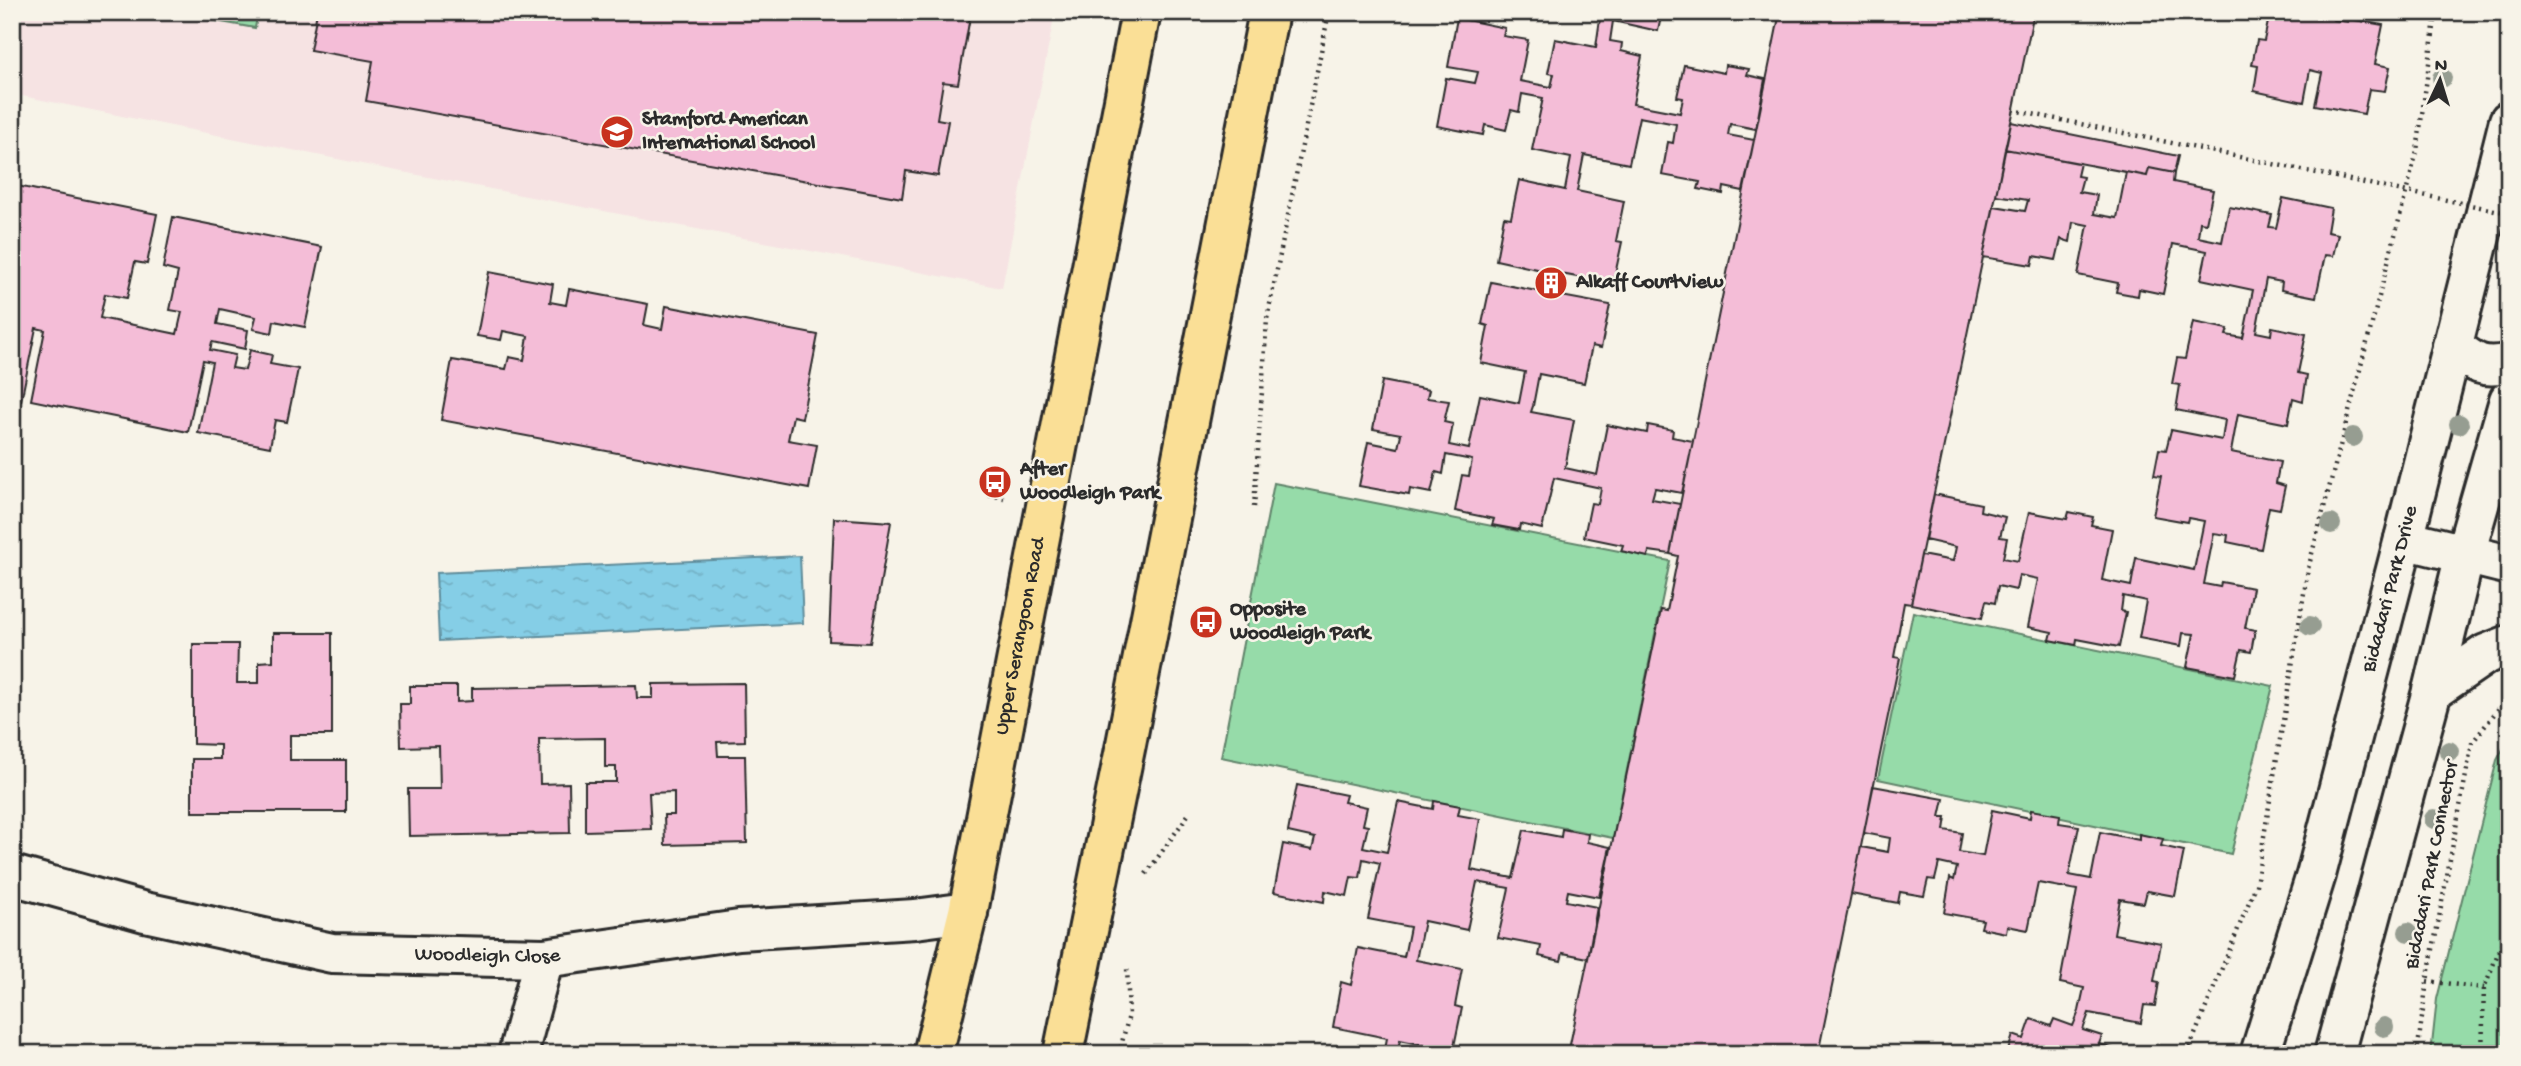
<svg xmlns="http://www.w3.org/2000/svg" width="2521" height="1066" font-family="'Gochi Hand',sans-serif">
	<defs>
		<pattern id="water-ripples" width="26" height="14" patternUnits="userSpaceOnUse" patternTransform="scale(1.75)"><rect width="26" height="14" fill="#85cee6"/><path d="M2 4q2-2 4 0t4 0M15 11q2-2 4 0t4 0" fill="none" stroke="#73b1c5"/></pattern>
	</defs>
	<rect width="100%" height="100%" fill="#f7f3e8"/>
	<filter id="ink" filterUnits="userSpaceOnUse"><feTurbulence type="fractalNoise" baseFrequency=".0143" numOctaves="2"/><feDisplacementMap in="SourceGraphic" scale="14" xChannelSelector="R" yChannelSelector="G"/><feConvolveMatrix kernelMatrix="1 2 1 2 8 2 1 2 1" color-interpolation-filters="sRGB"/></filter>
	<g filter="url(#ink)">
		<!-- built -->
		<path fill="#f6e3e3" d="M 12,12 L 1055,12 L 1002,288 L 392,170 L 12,94 Z"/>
		<!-- green -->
		<path fill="#96dba9" stroke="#60836a" stroke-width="2" d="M 166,12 L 258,12 L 255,28 Z
			M 1274,483 L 1670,561 L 1613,838 L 1221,757 Z
			M 1913,612 L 2273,686 L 2231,854 L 1878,779 Z
			M 2509,738 L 2509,1054 L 2431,1054 L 2437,999 L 2497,760 Z"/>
		<!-- water -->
		<path fill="url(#water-ripples)" stroke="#618d9b" stroke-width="2" d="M 800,556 L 803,623 L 439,641 L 436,573 Z"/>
		<!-- building -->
		<path fill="#f4bdd7" stroke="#2b2b2b" stroke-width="2" d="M 317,12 L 921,12 L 939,17 L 940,12 L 970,17 L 958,84 L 943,82 L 937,119 L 948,121 L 938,176 L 906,171 L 902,198 L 366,101 L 373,61 L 310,50 Z
			M 1566,12 L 1662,12 L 1658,31 L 1613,21 L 1610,41 L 1622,43 L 1621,51 L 1642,56 L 1633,104 L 1680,113 L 1683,98 L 1677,97 L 1684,65 L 1724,73 L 1725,65 L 1749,69 L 1747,75 L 1765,79 L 1756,129 L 1730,124 L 1728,135 L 1754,140 L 1743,191 L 1724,187 L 1723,194 L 1698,189 L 1700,182 L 1662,175 L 1668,142 L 1673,143 L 1676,124 L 1639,117 L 1629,164 L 1584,155 L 1577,191 L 1624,201 L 1616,241 L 1622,242 L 1613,284 L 1561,274 L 1556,295 L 1610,305 L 1601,348 L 1592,346 L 1584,383 L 1539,374 L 1533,406 L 1531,412 L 1574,420 L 1565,468 L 1597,475 L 1607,425 L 1647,433 L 1648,425 L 1673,430 L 1672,437 L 1693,441 L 1682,493 L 1655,488 L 1652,499 L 1680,504 L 1670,554 L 1649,551 L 1648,557 L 1621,551 L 1623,545 L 1584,537 L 1591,503 L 1598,504 L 1601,488 L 1554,478 L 1542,529 L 1520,524 L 1519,530 L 1492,525 L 1494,519 L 1455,511 L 1462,475 L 1469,476 L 1472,460 L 1446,455 L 1443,474 L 1436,472 L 1431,493 L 1410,489 L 1409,495 L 1359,486 L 1368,442 L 1398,448 L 1401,434 L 1373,429 L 1382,381 L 1429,390 L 1427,398 L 1449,401 L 1444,422 L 1453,424 L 1449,445 L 1469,449 L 1480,395 L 1519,403 L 1525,372 L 1481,363 L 1488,326 L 1482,324 L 1491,282 L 1542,292 L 1546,271 L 1496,260 L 1504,217 L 1511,218 L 1519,180 L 1565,190 L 1571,158 L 1532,150 L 1543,98 L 1522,94 L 1519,112 L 1511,110 L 1506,130 L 1485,125 L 1483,135 L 1437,126 L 1446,78 L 1475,83 L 1478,72 L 1448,67 L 1457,18 L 1505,28 L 1503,36 L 1528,40 L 1520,81 L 1551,87 L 1554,74 L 1548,73 L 1555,39 L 1596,47 L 1600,19 Z
			M 1780,12 L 2034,12 L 1911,604 L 1904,603 L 1894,657 L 1900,658 L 1818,1054 L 1568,1054 L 1661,610 L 1667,611 L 1678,556 L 1670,554 Z
			M 2270,12 L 2306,12 L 2305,16 L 2319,19 L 2321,12 L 2335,12 L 2333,20 L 2348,22 L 2349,19 L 2383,25 L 2375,64 L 2390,67 L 2385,91 L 2369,89 L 2364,114 L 2315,105 L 2322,73 L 2310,70 L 2304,102 L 2254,91 L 2258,66 L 2252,65 L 2257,40 L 2264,41 Z
			M 2011,122 L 2178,156 L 2174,173 L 2149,168 L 2147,176 L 2005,149 Z
			M 2005,149 L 2080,163 L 2077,176 L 2083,177 L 2079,192 L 2097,195 L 2094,214 L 2117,218 L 2126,172 L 2147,176 L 2149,168 L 2174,173 L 2173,182 L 2213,190 L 2206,223 L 2200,222 L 2198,237 L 2222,242 L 2229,207 L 2272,215 L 2269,227 L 2276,228 L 2283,198 L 2331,208 L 2327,232 L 2338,234 L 2333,256 L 2325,255 L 2316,297 L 2281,290 L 2282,282 L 2266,279 L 2256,332 L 2271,335 L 2272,327 L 2306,334 L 2298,373 L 2307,375 L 2303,401 L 2293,398 L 2288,424 L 2238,414 L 2231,452 L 2280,462 L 2276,483 L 2285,486 L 2280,509 L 2269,507 L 2261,549 L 2227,542 L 2228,535 L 2214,533 L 2204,584 L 2220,587 L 2221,582 L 2253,588 L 2245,628 L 2255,630 L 2251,652 L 2241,650 L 2235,676 L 2187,667 L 2194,634 L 2183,633 L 2181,646 L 2139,638 L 2146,601 L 2123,596 L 2121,611 L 2126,612 L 2119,647 L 2077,639 L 2076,645 L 2050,640 L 2052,632 L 2028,627 L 2038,579 L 2019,575 L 2016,590 L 1998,586 L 1995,603 L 1986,601 L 1982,618 L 1911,604 L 1921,555 L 1953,561 L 1956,547 L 1925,540 L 1934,494 L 1981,504 L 1980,511 L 2005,517 L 2000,537 L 2007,538 L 2003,558 L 2018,561 L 2029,512 L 2067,519 L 2069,512 L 2093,517 L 2091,525 L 2112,529 L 2102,580 L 2131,586 L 2136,558 L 2194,570 L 2204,521 L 2188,518 L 2187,522 L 2153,516 L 2161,476 L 2154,475 L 2159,449 L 2166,450 L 2171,430 L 2222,440 L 2225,420 L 2176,410 L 2180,385 L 2172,384 L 2177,358 L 2185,359 L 2193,322 L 2228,329 L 2226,335 L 2243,338 L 2253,290 L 2201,279 L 2207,251 L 2173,244 L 2163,294 L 2139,289 L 2138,296 L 2116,292 L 2118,283 L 2078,275 L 2088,225 L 2073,222 L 2070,242 L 2061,239 L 2056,260 L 2034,256 L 2032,265 L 1983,257 L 1994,206 L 2025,211 L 2028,200 L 1996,195 Z
			M 12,185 L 157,214 L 147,264 L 135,262 L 127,298 L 105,294 L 100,318 L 177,334 L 182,312 L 170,310 L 178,272 L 163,268 L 173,217 L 322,247 L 305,327 L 274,321 L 272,333 L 253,329 L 256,317 L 220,309 L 217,324 L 248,330 L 245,349 L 212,342 L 210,350 L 235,355 L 232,368 L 245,370 L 250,350 L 272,355 L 270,364 L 298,369 L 287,422 L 275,420 L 270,447 L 198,433 L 212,362 L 203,360 L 188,432 L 31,400 L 45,330 L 36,328 L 21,401 L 12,399 Z
			M 489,272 L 553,284 L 550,302 L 566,305 L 569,289 L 648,304 L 644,325 L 662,329 L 666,306 L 818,335 L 802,418 L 793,416 L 788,440 L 817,445 L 809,489 L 441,420 L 452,360 L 506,369 L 509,357 L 524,360 L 528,336 L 503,331 L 501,340 L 477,336 Z
			M 834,518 L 891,522 L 870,643 L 829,641 Z
			M 273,633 L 332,633 L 332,735 L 290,735 L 290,760 L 346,760 L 346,812 L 192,812 L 192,759 L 220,759 L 220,745 L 193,744 L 193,644 L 238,644 L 237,683 L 259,683 L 259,662 L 273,661 Z
			M 744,683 L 745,741 L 717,742 L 718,756 L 745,756 L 747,843 L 665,845 L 664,815 L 674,815 L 674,792 L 649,793 L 651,829 L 585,831 L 585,782 L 616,782 L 616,767 L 605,767 L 605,738 L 539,739 L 540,784 L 569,783 L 570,833 L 409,836 L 408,789 L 440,789 L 439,746 L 401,747 L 400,704 L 410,704 L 410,686 L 457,686 L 457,702 L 472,701 L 472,688 L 636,685 L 637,698 L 653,698 L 653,684 Z
			M 1297,785 L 1346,795 L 1344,802 L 1367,807 L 1363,825 L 1368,826 L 1363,847 L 1387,852 L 1398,802 L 1433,809 L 1434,801 L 1460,806 L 1458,815 L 1480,819 L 1471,870 L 1513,878 L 1524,830 L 1561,837 L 1562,829 L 1588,834 L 1587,842 L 1610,847 L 1599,897 L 1568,891 L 1566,901 L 1597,907 L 1588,958 L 1563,953 L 1561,961 L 1539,956 L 1541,946 L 1498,938 L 1509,888 L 1477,882 L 1467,930 L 1424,921 L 1416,960 L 1462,969 L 1455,1006 L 1462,1008 L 1453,1051 L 1400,1040 L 1397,1054 L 1384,1054 L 1387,1038 L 1333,1027 L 1341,982 L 1351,985 L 1358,948 L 1404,957 L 1410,927 L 1368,919 L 1380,863 L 1363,859 L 1360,878 L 1351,877 L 1347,896 L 1325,891 L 1324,902 L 1274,892 L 1283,844 L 1312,850 L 1315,838 L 1288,832 Z
			M 1873,786 L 1944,799 L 1940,817 L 1946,817 L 1944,830 L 1962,833 L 1959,852 L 1983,856 L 1992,810 L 2030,818 L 2031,810 L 2060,815 L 2059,823 L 2079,826 L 2069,875 L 2091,879 L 2100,832 L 2139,840 L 2139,834 L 2163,839 L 2161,846 L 2184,851 L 2175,896 L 2147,891 L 2144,903 L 2120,899 L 2114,934 L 2161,943 L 2154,981 L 2159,982 L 2155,1006 L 2144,1005 L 2141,1023 L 2089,1013 L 2083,1030 L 2102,1036 L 2099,1044 L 2117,1050 L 2116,1054 L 2007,1054 L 2013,1035 L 2024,1039 L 2031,1019 L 2051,1026 L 2054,1019 L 2073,1026 L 2079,1011 L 2084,988 L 2060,983 L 2077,890 L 2038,883 L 2028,930 L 2007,926 L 2006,933 L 1981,928 L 1983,920 L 1944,913 L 1950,878 L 1954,880 L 1957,867 L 1939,863 L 1935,880 L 1928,879 L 1924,896 L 1900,892 L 1898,903 L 1851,894 L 1861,847 L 1888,852 L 1890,838 L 1864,833 Z
			M 1330,1047 L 1365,1054 L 1328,1054 Z"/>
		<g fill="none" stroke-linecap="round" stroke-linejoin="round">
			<defs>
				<g id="minor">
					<path d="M 2452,346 C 2473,362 2481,370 2509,363"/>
					<path d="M 2404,539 L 2509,565"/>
					<path d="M 2432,691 L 2486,654 L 2509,645"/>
					<path id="s1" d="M 12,875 L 145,912 L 332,953 L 544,958 L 739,930 L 915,919 L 968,912"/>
					<path d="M 518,1054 L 544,958"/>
					<path id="s2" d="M 2260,1054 L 2316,875 L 2404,539 L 2509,121"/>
					<path d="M 2334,1054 L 2432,691 L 2465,554 L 2509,400"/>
				</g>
				<g id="major">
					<path id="s3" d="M 933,1054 L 968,912 L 1141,12"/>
					<path d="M 1063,1054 L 1126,744 L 1269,12"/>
				</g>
			</defs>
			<!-- minor casing -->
			<use href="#minor" stroke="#2b2b2b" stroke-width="44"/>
			<!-- major casing -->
			<use href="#major" stroke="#2b2b2b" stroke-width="44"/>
			<!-- path -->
			<path stroke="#2b2b2b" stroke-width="4.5" stroke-dasharray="2 5" stroke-linecap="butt" d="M 989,495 L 1004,498
				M 1254,507 L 1267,319 L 1329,12
				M 1146,874 L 1188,815
				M 2427,981 L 2484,988
				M 1119,1054 L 1129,1015 L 1127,967
				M 2187,1054 L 2256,885 L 2308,569 L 2417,151 L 2436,12
				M 2417,1054 L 2427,981 L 2472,743 L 2509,695
				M 2482,1054 L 2484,988 L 2509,926"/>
			<!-- minor -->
			<use href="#minor" stroke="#f7f3e8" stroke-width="38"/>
			<!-- major -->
			<use href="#major" stroke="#fadf96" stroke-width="38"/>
			<!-- path-bridge -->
			<path stroke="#2b2b2b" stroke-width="4.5" stroke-dasharray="2 5" stroke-linecap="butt" d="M 2013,110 L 2509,213"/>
		</g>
		<!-- trees -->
		<g fill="#969d91">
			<circle cx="2442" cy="78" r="10"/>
			<circle cx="2459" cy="424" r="10"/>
			<circle cx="2353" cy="437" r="10"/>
			<circle cx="2331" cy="524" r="10"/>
			<circle cx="2310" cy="626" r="10"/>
			<circle cx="2449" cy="751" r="10"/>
			<circle cx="2434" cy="819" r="10"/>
			<circle cx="2408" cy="932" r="10"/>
			<circle cx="2384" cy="1027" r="10"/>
		</g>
	</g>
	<!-- icons -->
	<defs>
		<symbol id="school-disc" viewBox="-11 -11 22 22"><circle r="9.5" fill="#c8321e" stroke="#f7f3e8"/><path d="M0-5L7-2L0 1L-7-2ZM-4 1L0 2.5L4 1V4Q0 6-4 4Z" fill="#fff"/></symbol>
		<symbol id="building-disc" viewBox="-11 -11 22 22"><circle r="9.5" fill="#c8321e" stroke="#f7f3e8"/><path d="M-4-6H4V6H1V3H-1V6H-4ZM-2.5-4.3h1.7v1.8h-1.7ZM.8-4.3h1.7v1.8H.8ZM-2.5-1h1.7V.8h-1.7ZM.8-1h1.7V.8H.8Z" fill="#fff"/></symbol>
		<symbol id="bus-disc" viewBox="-11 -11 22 22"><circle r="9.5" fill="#c8321e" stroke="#f7f3e8"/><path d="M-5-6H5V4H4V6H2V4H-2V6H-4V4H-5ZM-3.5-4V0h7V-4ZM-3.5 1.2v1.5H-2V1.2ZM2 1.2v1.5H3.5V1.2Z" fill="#fff"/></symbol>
	</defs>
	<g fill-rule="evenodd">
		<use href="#school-disc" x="598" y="113" width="38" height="38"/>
		<use href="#building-disc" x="1532" y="264" width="38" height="38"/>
		<use href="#bus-disc" x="976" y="463" width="38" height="38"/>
		<use href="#bus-disc" x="1187" y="603" width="38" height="38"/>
	</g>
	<g text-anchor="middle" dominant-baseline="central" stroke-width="5" stroke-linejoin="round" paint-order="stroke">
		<!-- poi labels -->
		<g font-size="21" font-weight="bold" fill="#2b2b2b" stroke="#f7f3e8" text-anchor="start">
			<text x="642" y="120">Stamford American<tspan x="642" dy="24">International School</tspan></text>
			<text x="1576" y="283">Alkaff CourtView</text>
			<text x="1020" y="470">After<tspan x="1020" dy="24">Woodleigh Park</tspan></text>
			<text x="1230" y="610">Opposite<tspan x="1230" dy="24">Woodleigh Park</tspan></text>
		</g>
		<!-- street labels -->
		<g font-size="21" fill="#2b2b2b" stroke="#f7f3e8">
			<text stroke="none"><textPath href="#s2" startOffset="483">Bidadari Park Drive</textPath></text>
			<text stroke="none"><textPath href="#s3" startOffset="427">Upper Serangoon Road</textPath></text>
			<text transform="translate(2433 865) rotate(-79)">Bidadari Park Connector</text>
			<text stroke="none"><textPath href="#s1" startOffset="485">Woodleigh Close</textPath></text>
		</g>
	</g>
	<!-- margin -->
	<rect width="2521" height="1066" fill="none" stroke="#f7f3e8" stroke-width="42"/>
	<rect x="21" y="21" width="2479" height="1024" fill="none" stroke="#2b2b2b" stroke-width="2.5" filter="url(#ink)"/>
	<!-- north arrow -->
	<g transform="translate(2440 80) rotate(4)" stroke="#f7f3e8" stroke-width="5" paint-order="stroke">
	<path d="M0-5L12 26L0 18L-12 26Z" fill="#2b2b2b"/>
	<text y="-10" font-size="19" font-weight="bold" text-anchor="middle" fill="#2b2b2b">N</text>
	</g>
</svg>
